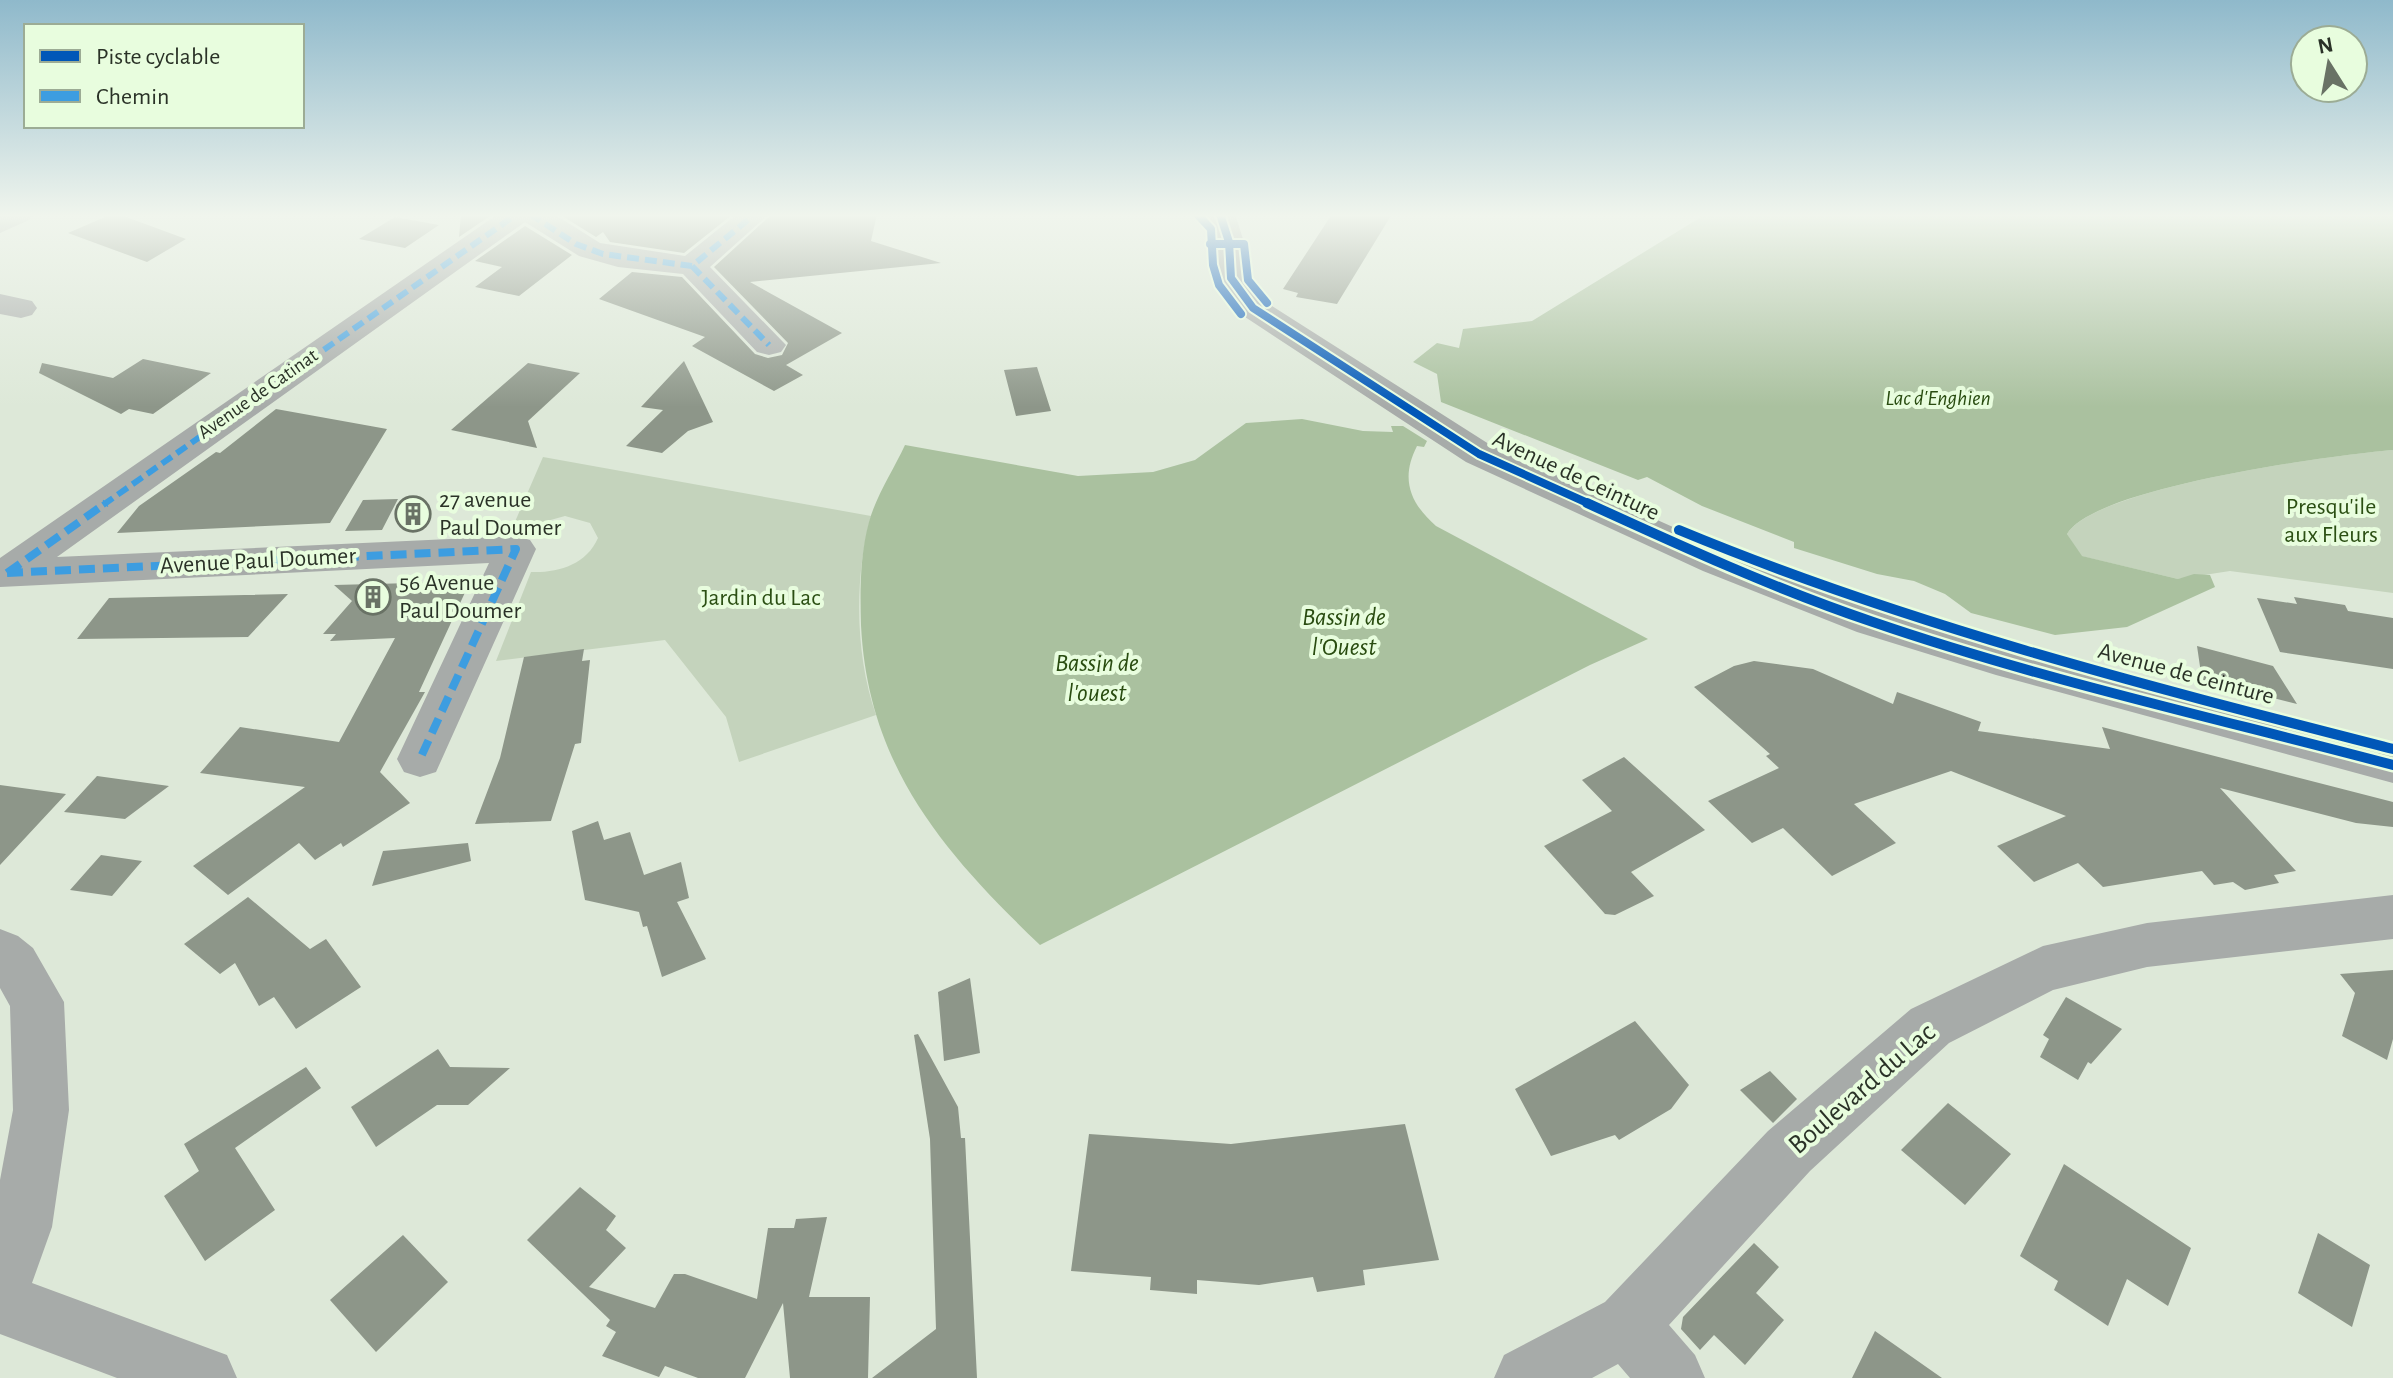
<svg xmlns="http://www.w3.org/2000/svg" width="2393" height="1378" font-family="'Alegreya Sans',sans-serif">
	<rect width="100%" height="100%" fill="#dde8d8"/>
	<!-- green -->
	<path fill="#c4d3bc" d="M 2393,450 L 2393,593 L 2230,571 L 2178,579 L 2081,556 L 2067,534 C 2095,487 2333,455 2393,450 Z
		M 543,457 L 871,516 C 854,578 855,655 876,715 L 739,762 L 726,717 L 665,640 L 496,661 L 531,572 C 558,573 586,565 598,538 L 590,523 L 565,516 L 511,531 Z"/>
	<!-- water -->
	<path fill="#aac19f" d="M 1706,214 L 2393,214 L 2393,450 C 2334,455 2094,487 2067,534 L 2082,556 L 2178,579 L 2194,574 L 2210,575 L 2215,587 L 2127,627 L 2055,635 L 1971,613 L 1945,594 L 1914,581 L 1877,574 L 1794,548 L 1794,542 L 1702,506 L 1647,477 L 1638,480 L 1441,402 L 1437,374 L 1413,362 L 1437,343 L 1459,348 L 1463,329 L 1532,321 Z
		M 1302,419 L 1363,431 L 1393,432 L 1391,426 L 1403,426 L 1427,441 L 1424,447 L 1417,446 C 1400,479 1410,503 1436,526 L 1648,639 L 1590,665 L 1040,945 C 943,852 868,766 861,625 C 860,591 860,555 869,522 C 876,496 894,469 905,445 L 1078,476 L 1153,472 L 1195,460 L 1246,423 Z"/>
	<!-- building -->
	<path fill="#8d9689" d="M 112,214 L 118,214 L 186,239 L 147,262 L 68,233 Z
		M 461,214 L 493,214 L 459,237 Z
		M 559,214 L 733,214 L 684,253 L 610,242 L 603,232 L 596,237 Z
		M 772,214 L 877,214 L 871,241 L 941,263 L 750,282 L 842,333 L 786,365 L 803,375 L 774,391 L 692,346 L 705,337 L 599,299 L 632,272 L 682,277 L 755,354 L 768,358 L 782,355 L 788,343 L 714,267 Z
		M 1332,214 L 1392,214 L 1337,304 L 1296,297 L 1298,293 L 1283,289 Z
		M 395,217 L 439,225 L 405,248 L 359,239 Z
		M 525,226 L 572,255 L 519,296 L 475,287 L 502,267 L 475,261 Z
		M 143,359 L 211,373 L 153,414 L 129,409 L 121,414 L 39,373 L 42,363 L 113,378 Z
		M 684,361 L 713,422 L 688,431 L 662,453 L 626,446 L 663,410 L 641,407 Z
		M 528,363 L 580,373 L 528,421 L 537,448 L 451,430 Z
		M 1037,367 L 1051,411 L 1016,416 L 1004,370 Z
		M 276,409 L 387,429 L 330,523 L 117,533 L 139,506 L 216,452 L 220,453 Z
		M 398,499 L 382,530 L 345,531 L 363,500 Z
		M 452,582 L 450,587 L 468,586 L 419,692 L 425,692 L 380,772 L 410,803 L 343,847 L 341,843 L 315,860 L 299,843 L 228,895 L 193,866 L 305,787 L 200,773 L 240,727 L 339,742 L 395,638 L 330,641 L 336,634 L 323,634 L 352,601 L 334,585 Z
		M 288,594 L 248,637 L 77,639 L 109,598 Z
		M 2294,597 L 2345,605 L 2348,611 L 2393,618 L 2393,669 L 2280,652 L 2257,598 L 2297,604 Z
		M 2197,646 L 2273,666 L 2297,704 L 2202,680 Z
		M 584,649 L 582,661 L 590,660 L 581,743 L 575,744 L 551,821 L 475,824 L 500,758 L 524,657 Z
		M 1754,661 L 1813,669 L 1893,704 L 1897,692 L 1981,722 L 1978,731 L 2110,749 L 2102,727 L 2172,745 L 2393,802 L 2393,827 L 2356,823 L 2220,788 L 2296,871 L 2274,875 L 2279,883 L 2245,890 L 2233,882 L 2214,885 L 2202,871 L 2103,887 L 2078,863 L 2034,882 L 1997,846 L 2066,816 L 1951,771 L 1854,804 L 1896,843 L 1832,876 L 1783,828 L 1752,843 L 1708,801 L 1779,768 L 1766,756 L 1770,754 L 1694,687 L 1734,666 Z
		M 1624,757 L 1705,830 L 1631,872 L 1654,896 L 1615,915 L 1605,914 L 1544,846 L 1612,811 L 1582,780 Z
		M 97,776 L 169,786 L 125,819 L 64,812 Z
		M 0,785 L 66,794 L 0,865 Z
		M 598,821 L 604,840 L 630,832 L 644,875 L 681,862 L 689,898 L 677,902 L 706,959 L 662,977 L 647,926 L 643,927 L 639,912 L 585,900 L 572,831 Z
		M 468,843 L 471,861 L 372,886 L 383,851 Z
		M 101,855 L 142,861 L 112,896 L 70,890 Z
		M 248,897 L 310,949 L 326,939 L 361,987 L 296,1029 L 274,997 L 259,1006 L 235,963 L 220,974 L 184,944 Z
		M 2393,970 L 2393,1039 L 2387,1060 L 2342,1036 L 2355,993 L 2340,974 Z
		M 970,978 L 980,1053 L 944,1061 L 938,992 Z
		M 2066,997 L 2122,1029 L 2091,1064 L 2088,1062 L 2078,1080 L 2040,1057 L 2049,1039 L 2043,1035 Z
		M 1635,1021 L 1689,1085 L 1671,1109 L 1619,1140 L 1615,1135 L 1551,1156 L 1515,1089 Z
		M 918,1034 L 958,1107 L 961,1138 L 965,1138 L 977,1378 L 872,1378 L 936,1329 L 930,1139 L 914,1035 Z
		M 438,1049 L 450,1067 L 510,1068 L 468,1105 L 437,1105 L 376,1147 L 351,1107 Z
		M 306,1067 L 321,1088 L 235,1148 L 275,1210 L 205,1261 L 164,1196 L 199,1171 L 184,1144 Z
		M 1770,1071 L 1797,1099 L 1773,1123 L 1740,1090 Z
		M 1948,1103 L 2011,1154 L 1965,1205 L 1901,1150 Z
		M 1405,1124 L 1439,1260 L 1363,1270 L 1365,1285 L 1317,1292 L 1313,1277 L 1259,1285 L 1197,1280 L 1197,1294 L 1150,1290 L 1151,1277 L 1071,1271 L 1089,1134 L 1231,1144 Z
		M 2064,1164 L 2191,1248 L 2168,1306 L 2127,1279 L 2108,1326 L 2054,1290 L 2058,1281 L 2020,1256 Z
		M 580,1187 L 616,1216 L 606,1230 L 626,1248 L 589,1287 L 655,1308 L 674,1274 L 685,1274 L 757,1299 L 768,1228 L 794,1228 L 796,1219 L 827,1217 L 809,1297 L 870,1297 L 868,1378 L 790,1378 L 783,1303 L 745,1378 L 698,1378 L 665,1366 L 659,1377 L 602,1356 L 616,1332 L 606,1326 L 610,1320 L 527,1240 Z
		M 2318,1233 L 2370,1265 L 2352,1327 L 2298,1293 Z
		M 403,1235 L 448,1282 L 376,1352 L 330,1300 Z
		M 1754,1243 L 1779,1267 L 1756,1293 L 1784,1320 L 1745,1365 L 1714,1335 L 1700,1350 L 1681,1329 L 1683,1317 Z
		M 1875,1331 L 1942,1378 L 1852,1378 Z"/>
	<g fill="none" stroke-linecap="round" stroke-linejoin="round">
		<!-- minor -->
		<path fill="#a7aba9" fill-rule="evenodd" d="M 0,214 L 34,214 L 29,220 L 0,233 Z
			M 498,214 L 554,214 L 600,243 L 685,256 L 737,214 L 769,214 L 710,267 L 786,345 L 781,352 L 769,355 L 757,352 L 683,274 L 618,267 L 579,256 L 525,222 L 57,557 L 516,536 L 530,540 L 536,549 L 436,772 L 420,777 L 404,772 L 397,759 L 489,563 L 0,587 L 0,558 Z
			M 1206,214 L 1235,214 L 1244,242 L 1247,277 L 1264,301 L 1492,446 L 1731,553 L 1887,612 L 1997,645 L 2393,747 L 2393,783 L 1996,675 L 1857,632 L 1703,571 L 1466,462 L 1242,315 L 1215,278 L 1214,242 Z
			M 0,294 L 32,301 L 37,308 L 32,315 L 21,318 L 0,314 Z
			M 2393,895 L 2393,939 L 2147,967 L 2053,990 L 1949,1043 L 1810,1171 L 1669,1325 L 1695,1355 L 1705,1378 L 1630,1378 L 1618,1364 L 1592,1378 L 1494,1378 L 1504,1355 L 1605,1302 L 1768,1131 L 1911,1009 L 2043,946 L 2147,923 Z
			M 0,929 L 18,936 L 33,948 L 64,1002 L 69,1110 L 52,1227 L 32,1283 L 227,1355 L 237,1378 L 117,1378 L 0,1334 L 0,1180 L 13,1110 L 10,1006 L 0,988 Z"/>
		<!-- quiet-far1 -->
		<path stroke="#3d9de0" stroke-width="6" stroke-dasharray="12 6" stroke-linecap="butt" d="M 530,214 L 576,244 L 603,254 L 692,266 L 755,214
			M 692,266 L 769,345
			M 103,505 L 517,214"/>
		<!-- quiet -->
		<path stroke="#3d9de0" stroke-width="8" stroke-dasharray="16 8" stroke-linecap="butt" d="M 7,573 L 516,549 L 420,759
			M 7,573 L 106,503"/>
		<defs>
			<path id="cycleway-far1" d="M 1197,214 L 1211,229 L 1213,265 L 1219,285 L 1241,314
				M 1220,214 L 1229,242 L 1231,278 L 1253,308 L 1479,454 L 1592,505
				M 1210,244 L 1244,244 L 1248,280 L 1267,303"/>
			<path id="cycleway" d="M 1587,503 C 1681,546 1775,589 1873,622 C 2042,680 2220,719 2393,765
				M 1679,530 C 1910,626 2151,687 2393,749"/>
		</defs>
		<!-- cycleway-far1 casing -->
		<use href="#cycleway-far1" stroke="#e8fdde" stroke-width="12"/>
		<!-- cycleway casing -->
		<use href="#cycleway" stroke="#e8fdde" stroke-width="15"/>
		<!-- cycleway-far1 -->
		<use href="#cycleway-far1" stroke="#0057b8" stroke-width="8"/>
		<!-- cycleway -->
		<use href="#cycleway" stroke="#0057b8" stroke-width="10"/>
	</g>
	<!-- sky -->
	<linearGradient id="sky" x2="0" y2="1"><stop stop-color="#8fb9cb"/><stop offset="0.53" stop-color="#f0f5ed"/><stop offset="1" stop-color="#f0f5ed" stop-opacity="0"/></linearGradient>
	<rect width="2393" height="407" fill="url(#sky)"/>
	<!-- icons -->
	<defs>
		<symbol id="building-ring" viewBox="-11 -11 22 22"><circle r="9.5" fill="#e8fdde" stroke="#697265" stroke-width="1.5"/><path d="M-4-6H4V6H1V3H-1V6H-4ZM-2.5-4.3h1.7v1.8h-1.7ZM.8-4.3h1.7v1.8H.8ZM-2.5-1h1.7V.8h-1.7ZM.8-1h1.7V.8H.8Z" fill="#697265"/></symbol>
	</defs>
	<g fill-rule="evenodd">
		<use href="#building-ring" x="393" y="494" width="40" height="40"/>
		<use href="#building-ring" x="353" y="577" width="40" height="40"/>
	</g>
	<g text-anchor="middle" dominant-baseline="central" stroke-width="8" stroke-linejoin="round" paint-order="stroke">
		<!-- far-street labels -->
		<g font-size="20" fill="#2a3227" stroke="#e8fdde">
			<text transform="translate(258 394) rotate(-35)">Avenue de Catinat</text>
		</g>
		<!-- far-water labels -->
		<g font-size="22" font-style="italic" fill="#294c10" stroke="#e8fdde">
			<text x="1938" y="398">Lac d'Enghien</text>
		</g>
		<!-- street labels -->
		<g font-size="24" fill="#2a3227" stroke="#e8fdde">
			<text transform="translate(1576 476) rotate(25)">Avenue de Ceinture</text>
			<text transform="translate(258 561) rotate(-3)">Avenue Paul Doumer</text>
			<text transform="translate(2186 674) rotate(15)">Avenue de Ceinture</text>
		</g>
		<!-- poi labels -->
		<g font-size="24" fill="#2a3227" stroke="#e8fdde" text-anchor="start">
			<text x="439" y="500">27 avenue<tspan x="439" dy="28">Paul Doumer</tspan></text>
			<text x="399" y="583">56 Avenue<tspan x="399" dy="28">Paul Doumer</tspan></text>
		</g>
		<!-- park labels -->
		<g font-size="24" fill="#2b4f13" stroke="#e8fdde">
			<text x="2331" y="507">Presqu'ile<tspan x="2331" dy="28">aux Fleurs</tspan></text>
			<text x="761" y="598">Jardin du Lac</text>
		</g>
		<!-- water labels -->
		<g font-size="26" font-style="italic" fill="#294c10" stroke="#e8fdde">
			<text x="1344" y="617">Bassin de<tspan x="1344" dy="30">l'Ouest</tspan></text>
			<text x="1097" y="663">Bassin de<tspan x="1097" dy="30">l'ouest</tspan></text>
		</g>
		<!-- near-street labels -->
		<g font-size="28" fill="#2a3227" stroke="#e8fdde">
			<text transform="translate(1862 1089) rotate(-41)">Boulevard du Lac</text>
		</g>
	</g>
	<!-- legend -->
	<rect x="24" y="24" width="280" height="104" fill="#e8fdde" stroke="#9cac95" stroke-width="2"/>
	<rect x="40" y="50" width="40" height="12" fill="#0057b8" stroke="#9cac95" stroke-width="2"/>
	<text x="96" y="64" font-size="24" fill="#2a3227">Piste cyclable</text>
	<rect x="40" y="90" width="40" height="12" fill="#3d9de0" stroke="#9cac95" stroke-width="2"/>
	<text x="96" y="104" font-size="24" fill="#2a3227">Chemin</text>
	<!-- north arrow -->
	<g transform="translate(2329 64) rotate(349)"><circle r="38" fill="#e8fdde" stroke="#9cac95" stroke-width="2"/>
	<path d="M0-6L14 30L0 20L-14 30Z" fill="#697265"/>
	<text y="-12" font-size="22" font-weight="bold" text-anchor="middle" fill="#2a3227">N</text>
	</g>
</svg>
